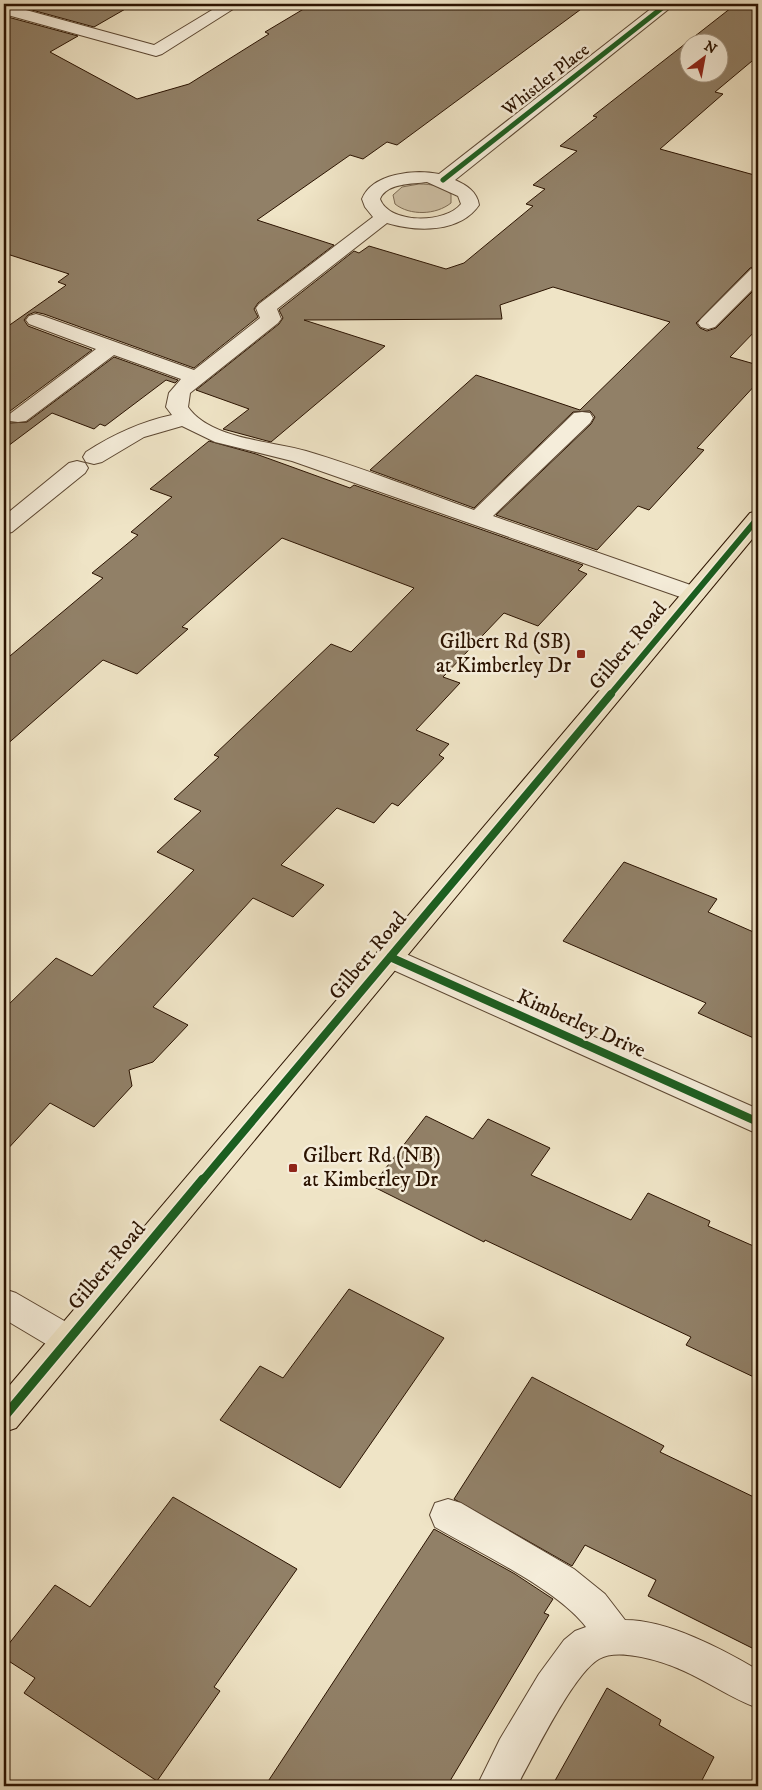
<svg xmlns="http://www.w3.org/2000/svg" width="762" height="1790" font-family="'IM FELL DW Pica',serif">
	<rect width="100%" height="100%" fill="#efe4c6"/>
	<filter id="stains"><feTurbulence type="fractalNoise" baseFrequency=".004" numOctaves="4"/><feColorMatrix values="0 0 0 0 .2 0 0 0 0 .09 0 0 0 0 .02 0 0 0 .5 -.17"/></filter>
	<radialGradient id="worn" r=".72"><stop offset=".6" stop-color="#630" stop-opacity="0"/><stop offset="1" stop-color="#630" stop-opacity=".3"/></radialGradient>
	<!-- green -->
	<path fill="#cec0a5" stroke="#7c6a53" d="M 419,184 C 432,184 442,186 451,194 L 451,203 C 436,215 410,216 395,204 L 393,195 L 402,187 Z"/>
	<!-- building -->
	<path fill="#918067" stroke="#2b1301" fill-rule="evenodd" d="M 10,4 L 134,4 L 94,27 Z
		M 312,4 L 588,4 L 397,145 L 387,142 L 363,159 L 350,155 L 257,220 L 334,245 L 258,303 L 254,309 L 258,317 L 194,368 L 44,314 L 35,312 L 28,315 L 24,320 L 28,326 L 92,350 L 6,414 L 10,423 L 27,422 L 114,357 L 178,380 L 175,383 L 166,380 L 105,426 L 100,424 L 94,429 L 52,413 L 4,449 L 4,329 L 65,286 L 66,285 L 58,282 L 69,274 L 4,253 L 4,16 L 78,36 L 50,52 L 137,99 L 189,84 L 269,34 L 265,32 Z
		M 736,4 L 758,4 L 758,56 L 715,92 L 723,94 L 660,149 L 758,176 L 758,265 L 750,268 L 696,323 L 700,328 L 707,331 L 716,328 L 758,286 L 758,328 L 730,357 L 758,365 L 758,382 L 697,448 L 704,450 L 649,510 L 638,506 L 597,550 L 496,515 L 591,424 L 595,417 L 590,411 L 573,412 L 474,508 L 370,470 L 476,375 L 580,410 L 670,322 L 553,287 L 500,305 L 502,319 L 304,320 L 385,346 L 271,442 L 223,429 L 249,409 L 196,390 L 279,324 L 283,318 L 279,310 L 354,251 L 359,253 L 369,246 L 446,269 L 464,263 L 533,206 L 526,204 L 545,189 L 533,185 L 577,151 L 560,146 L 597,117 L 593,116 ZM 690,42 L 720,42 L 720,72 L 690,72 Z
		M 209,441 L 256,454 L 350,488 L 354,485 L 583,565 L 578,570 L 587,574 L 538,626 L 504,613 L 443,677 L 460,683 L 416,730 L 449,744 L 439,755 L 444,758 L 398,806 L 392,803 L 374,823 L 337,808 L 281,865 L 324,885 L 293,917 L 253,898 L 153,1007 L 188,1025 L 153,1062 L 129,1070 L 132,1086 L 94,1127 L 50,1103 L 4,1153 L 4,1009 L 56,958 L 92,976 L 194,870 L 157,852 L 201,811 L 174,799 L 219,757 L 214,755 L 331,644 L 351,652 L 414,588 L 282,538 L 182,627 L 188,629 L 137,674 L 103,660 L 4,747 L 4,661 L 103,578 L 92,573 L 138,535 L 131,532 L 172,497 L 150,489 Z
		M 624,862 L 717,899 L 708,912 L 758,934 L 758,1040 L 698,1013 L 706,1003 L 563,941 Z
		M 426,1116 L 473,1139 L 488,1119 L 550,1148 L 531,1175 L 631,1220 L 648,1193 L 710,1221 L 708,1226 L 758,1248 L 758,1379 L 686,1345 L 691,1337 L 485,1240 L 484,1242 L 372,1186 Z
		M 349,1289 L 444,1338 L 340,1488 L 220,1420 L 260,1366 L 283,1378 Z
		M 532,1377 L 664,1446 L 660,1452 L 758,1499 L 758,1651 L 648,1596 L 656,1580 L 585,1545 L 572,1566 L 454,1499 Z
		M 173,1497 L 297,1569 L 214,1687 L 220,1691 L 157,1781 L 24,1693 L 35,1678 L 4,1658 L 4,1650 L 55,1585 L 90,1607 Z
		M 434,1529 L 515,1574 L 553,1599 L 544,1613 L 549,1615 L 447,1786 L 265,1786 Z
		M 607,1688 L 661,1720 L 659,1725 L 714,1757 L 699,1786 L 552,1786 Z"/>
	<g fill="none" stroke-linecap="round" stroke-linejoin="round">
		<defs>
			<path id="minor" d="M 4,4 L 154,45 L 222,4 L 241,4 L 162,54 L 156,56 L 4,14 Z
				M 657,4 L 675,4 L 455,180 C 466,185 477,191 479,205 C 460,233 417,232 387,223 L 277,309 L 281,319 L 278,323 L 190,393 L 188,407 C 210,439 271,441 306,451 C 363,468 418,490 474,510 L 574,413 L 582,412 L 590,413 L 593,418 L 590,423 L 493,516 L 702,589 L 706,594 L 702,599 L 694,601 L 686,599 L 292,461 L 215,442 L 182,426 L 144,437 L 102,462 L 94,464 L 86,462 L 83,457 L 86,452 C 114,434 140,422 172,415 L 166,407 L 169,393 L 181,379 L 114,355 L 26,421 L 18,422 L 10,421 L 7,416 L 96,349 L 29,324 L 26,320 L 29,316 L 36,314 L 43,316 L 194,370 L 260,318 L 256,308 L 259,304 L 373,217 L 365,207 L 362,199 C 372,173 415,169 439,174 ZM 427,182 L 458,196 L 461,204 C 445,224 389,224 380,199 C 386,183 413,184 427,182 Z
				M 758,267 L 758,284 L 715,327 L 708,329 L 701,327 L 698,323 L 701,319 L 751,269 Z
				M 77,461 L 85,463 L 88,468 L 85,473 L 12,532 L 4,534 L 4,516 L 69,463 Z
				M 390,947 L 758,1109 L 758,1134 L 380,964 L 376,957 L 380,950 Z
				M 4,1289 L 16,1293 L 80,1330 L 85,1340 L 80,1350 L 68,1354 L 56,1350 L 4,1319 Z
				M 448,1499 L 461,1503 L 574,1569 L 605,1594 L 625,1620 C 668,1620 722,1649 758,1670 L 758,1708 C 732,1699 709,1682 684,1671 C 664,1662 619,1647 599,1659 C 573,1674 533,1757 517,1786 L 477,1786 L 500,1739 L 539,1674 L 564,1640 L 575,1631 L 586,1627 C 557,1589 478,1552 435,1527 L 430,1515 L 435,1503 Z"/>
			<path id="major" d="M 758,511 L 758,532 L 16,1428 L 4,1432 L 4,1392 L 750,513 Z"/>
		</defs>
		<!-- minor casing -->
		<use href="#minor" stroke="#5c4732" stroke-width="2"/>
		<!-- major casing -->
		<use href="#major" stroke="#2b1301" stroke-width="2"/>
		<!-- minor -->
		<use href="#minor" fill="#f5edda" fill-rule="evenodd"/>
		<!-- major -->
		<use href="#major" fill="#efe4c6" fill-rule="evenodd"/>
		<defs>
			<path id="cycleway-far3" d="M 443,180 L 667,4"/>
			<path id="cycleway-far2" d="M 610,695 L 758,518"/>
			<path id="cycleway-far1" d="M 390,957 L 758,1122
				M 202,1181 L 611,694"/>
			<path id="cycleway" d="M 4,1417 L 203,1179"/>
		</defs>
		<!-- cycleway-far3 casing -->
		<use href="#cycleway-far3" stroke="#f5edda" stroke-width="7"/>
		<!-- cycleway-far2 casing -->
		<use href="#cycleway-far2" stroke="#f5edda" stroke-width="9"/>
		<!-- cycleway-far1 casing -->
		<use href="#cycleway-far1" stroke="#f5edda" stroke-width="11"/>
		<!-- cycleway casing -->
		<use href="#cycleway" stroke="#f5edda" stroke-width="12"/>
		<!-- cycleway-far3 -->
		<use href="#cycleway-far3" stroke="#1b5e20" stroke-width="5"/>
		<!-- cycleway-far2 -->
		<use href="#cycleway-far2" stroke="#1b5e20" stroke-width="6"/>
		<!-- cycleway-far1 -->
		<use href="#cycleway-far1" stroke="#1b5e20" stroke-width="8"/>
		<!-- cycleway -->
		<use href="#cycleway" stroke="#1b5e20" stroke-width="9"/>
	</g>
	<!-- markers -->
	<g fill="#8f2418" stroke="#f5edda" stroke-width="2">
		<rect x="576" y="649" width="10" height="10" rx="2.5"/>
		<rect x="288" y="1163" width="10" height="10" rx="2.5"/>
	</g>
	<g text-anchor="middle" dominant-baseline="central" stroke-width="5" stroke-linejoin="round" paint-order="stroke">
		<!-- far-street labels -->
		<g font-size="18" fill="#2b1301" stroke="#f5edda">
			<text transform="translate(546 80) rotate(-38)">Whistler Place</text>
		</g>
		<!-- poi labels -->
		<g font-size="21" fill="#2b1301" stroke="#f5edda" text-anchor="end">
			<text x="571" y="642">Gilbert Rd (SB)<tspan x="571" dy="24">at Kimberley Dr</tspan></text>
			<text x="303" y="1156" text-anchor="start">Gilbert Rd (NB)<tspan x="303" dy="24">at Kimberley Dr</tspan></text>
		</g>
		<!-- street labels -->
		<g font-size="21" fill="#2b1301" stroke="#f5edda">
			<text transform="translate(628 646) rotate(-50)">Gilbert Road</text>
			<text transform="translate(368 956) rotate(-50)">Gilbert Road</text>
			<text transform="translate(581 1024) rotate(24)">Kimberley Drive</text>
			<text transform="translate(107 1266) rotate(-50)">Gilbert Road</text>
		</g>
	</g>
	<!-- margin -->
	<rect width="762" height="1790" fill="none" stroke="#efe4c6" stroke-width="20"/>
	<rect x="5" y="5" width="752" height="1780" fill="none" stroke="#2b1301" stroke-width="2.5"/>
	<rect x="10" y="10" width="742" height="1770" fill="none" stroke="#2b1301"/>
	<!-- north arrow -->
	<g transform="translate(704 58) rotate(32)"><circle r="24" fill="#f5edda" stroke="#a49683"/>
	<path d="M0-4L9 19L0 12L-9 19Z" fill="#8f2418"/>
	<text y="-8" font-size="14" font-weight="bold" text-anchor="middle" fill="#2b1301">N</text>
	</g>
	<rect width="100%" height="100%" filter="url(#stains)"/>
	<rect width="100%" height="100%" fill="url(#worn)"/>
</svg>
